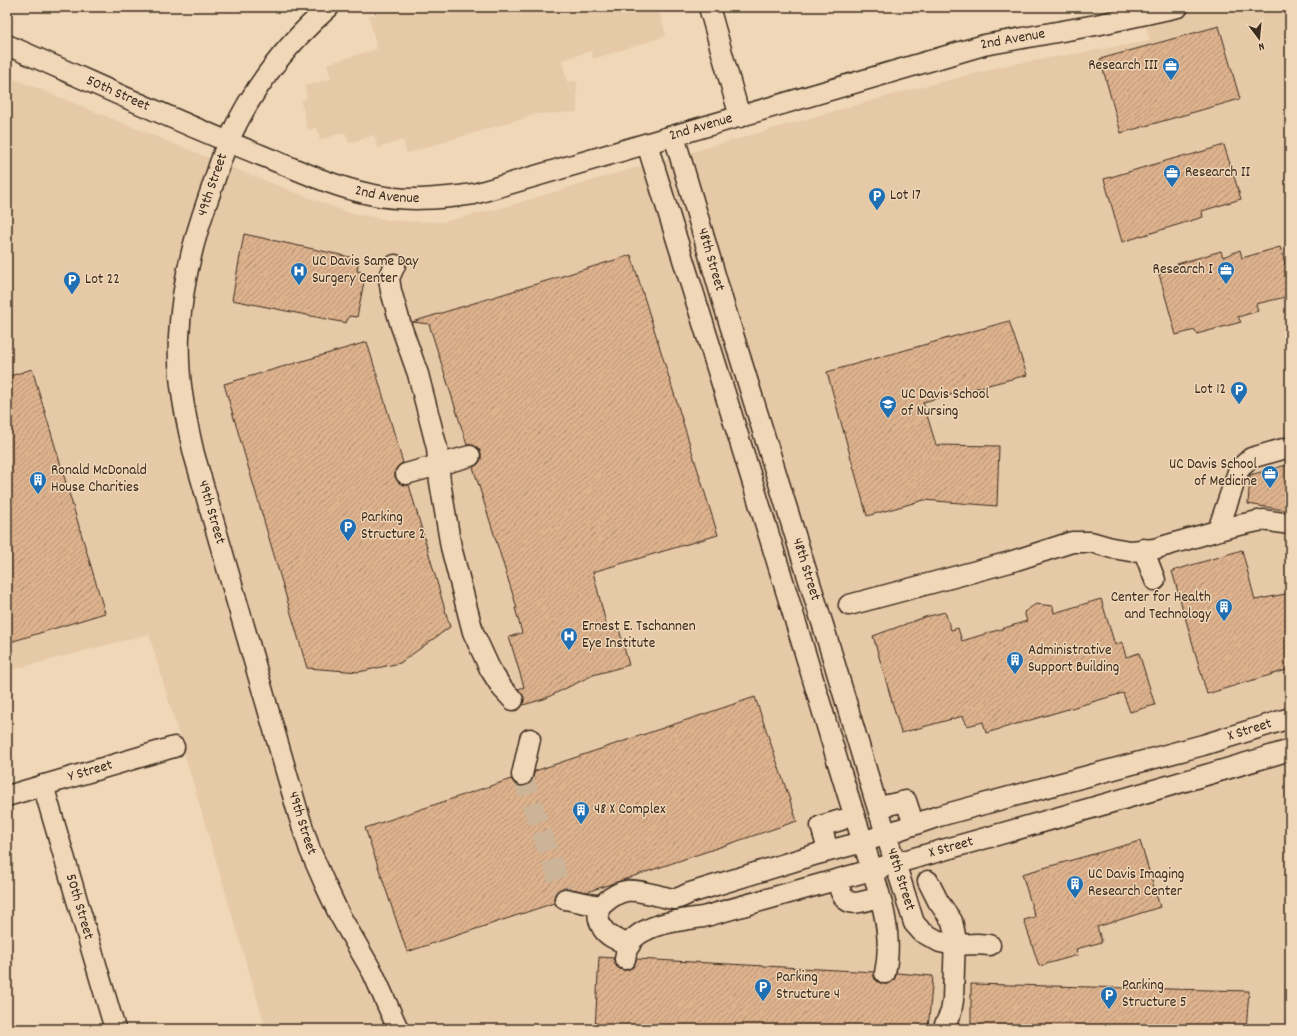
<svg xmlns="http://www.w3.org/2000/svg" width="1297" height="1036" font-family="Dekko,sans-serif">
	<defs>
		<pattern id="building-hatch" width="6" height="6" patternUnits="userSpaceOnUse"><rect width="6" height="6" fill="#ddb28d"/><path d="M-1 1l2-2M0 6l6-6M5 7l2-2" fill="none" stroke="#b49173"/></pattern>
	</defs>
	<rect width="100%" height="100%" fill="#efd7b7"/>
	<filter id="ink" filterUnits="userSpaceOnUse"><feTurbulence type="fractalNoise" baseFrequency=".025" numOctaves="2"/><feDisplacementMap in="SourceGraphic" scale="8" xChannelSelector="R" yChannelSelector="G"/><feConvolveMatrix kernelMatrix="1 2 1 2 8 2 1 2 1" color-interpolation-filters="sRGB"/></filter>
	<g filter="url(#ink)">
		<!-- built -->
		<path fill="#e6c9a7" d="M 398,7 L 658,7 L 666,36 L 593,59 L 591,51 L 562,60 L 567,82 L 577,81 L 577,112 L 537,114 L 407,153 L 403,140 L 378,148 L 374,135 L 349,143 L 345,132 L 320,140 L 317,127 L 308,130 L 301,101 L 307,99 L 305,86 L 331,79 L 327,64 L 377,49 L 369,16 Z
			M 1141,7 L 1290,7 L 1290,1029 L 266,1029 L 149,634 L 7,671 L 7,76 L 263,180 L 349,213 L 395,221 L 443,222 L 505,207 L 614,174 L 906,91 L 1008,65 L 1150,41 Z"/>
		<!-- building -->
		<path fill="url(#building-hatch)" stroke="#3b2a1e" d="M 1219,26 L 1240,99 L 1121,133 L 1100,59 Z
			M 1224,145 L 1241,199 L 1202,211 L 1203,217 L 1122,242 L 1104,179 L 1186,155 L 1187,156 Z
			M 244,234 L 359,259 L 357,271 L 366,272 L 357,317 L 349,316 L 346,323 L 232,300 Z
			M 1280,247 L 1290,279 L 1290,296 L 1256,304 L 1258,311 L 1238,317 L 1241,322 L 1197,334 L 1195,330 L 1176,335 L 1159,274 L 1178,268 L 1177,264 L 1221,251 L 1223,257 L 1240,250 L 1242,258 Z
			M 631,255 L 718,535 L 593,572 L 608,631 L 619,629 L 629,665 L 593,675 L 544,699 L 523,705 L 524,697 L 518,689 L 524,687 L 509,637 L 522,633 L 515,608 L 517,608 L 473,467 L 478,464 L 481,459 L 481,453 L 478,448 L 473,445 L 467,445 L 429,324 L 412,322 Z
			M 1009,321 L 1027,375 L 923,402 L 936,445 L 999,446 L 997,506 L 924,500 L 867,516 L 827,372 Z
			M 367,342 L 403,463 L 398,466 L 395,471 L 395,477 L 398,482 L 403,485 L 409,485 L 450,627 L 400,663 L 359,672 L 307,668 L 224,384 Z
			M 32,369 L 105,613 L 7,643 L 7,377 Z
			M 1290,464 L 1290,511 L 1248,504 L 1250,475 Z
			M 1242,550 L 1255,600 L 1290,593 L 1290,669 L 1207,694 L 1172,571 Z
			M 1101,599 L 1115,645 L 1122,642 L 1126,657 L 1139,653 L 1155,705 L 1130,712 L 1123,693 L 986,733 L 983,722 L 967,726 L 963,716 L 901,733 L 873,636 L 925,617 L 945,612 L 951,630 L 958,628 L 962,641 L 1027,621 L 1024,612 L 1036,604 L 1053,606 L 1054,613 Z
			M 755,697 L 797,821 L 587,892 L 567,888 L 562,888 L 556,892 L 554,897 L 554,903 L 407,952 L 365,828 L 511,779 L 515,784 L 519,786 L 526,786 L 531,782 L 535,771 Z
			M 1140,841 L 1160,907 L 1097,927 L 1102,942 L 1076,949 L 1078,955 L 1039,966 L 1024,920 L 1035,917 L 1022,874 Z
			M 599,957 L 614,958 L 614,963 L 617,967 L 623,970 L 628,970 L 633,967 L 637,959 L 874,972 L 874,978 L 878,982 L 884,984 L 889,984 L 894,980 L 897,973 L 933,976 L 928,1029 L 595,1029 Z
			M 971,984 L 1249,991 L 1246,1029 L 971,1029 Z"/>
		<g fill="none" stroke-linecap="round" stroke-linejoin="round">
			<!-- minor-tunnel -->
			<path stroke="#cbb498" stroke-width="20" stroke-dasharray="20 10" stroke-linecap="butt" d="M 522,775 L 565,899"/>
			<defs>
				<g id="minor">
					<path id="s1" d="M 329,7 C 287,44 251,90 228,142 C 220,160 215,180 208,199 C 192,244 181,289 179,337 C 177,377 185,415 194,454 L 299,816 L 310,850 L 324,882 L 339,914 L 373,973 L 398,1029"/>
					<path d="M 709,7 L 740,117"/>
					<path id="s2" d="M 7,45 C 92,82 177,122 263,156 C 298,170 332,186 369,194 C 404,202 439,199 474,194 L 984,45 L 1096,25 L 1178,7"/>
					<path id="s3" d="M 674,136 L 723,302 L 826,635 L 874,796 L 914,923 L 922,932 L 940,942 L 954,945 L 977,944 L 990,945"/>
					<path d="M 647,144 C 711,350 777,556 838,763 C 846,789 854,815 863,842 C 876,883 895,929 885,973"/>
					<path d="M 395,265 L 389,278 L 391,291 L 401,326 L 418,374 L 437,448 L 440,482 L 451,547 L 473,632 L 490,669 L 502,688 L 513,700"/>
					<path d="M 406,474 L 470,456"/>
					<path d="M 1218,530 L 1239,469 L 1251,458 L 1290,447"/>
					<path d="M 1143,549 L 1155,580"/>
					<path d="M 849,605 L 1010,562 L 1072,542 L 1091,542 L 1112,548 L 1130,551 L 1154,549 L 1230,527 L 1263,520 L 1290,524"/>
					<path d="M 522,775 L 530,739"/>
					<path id="s4" d="M 43,785 L 115,1029"/>
					<path id="s5" d="M 7,796 L 174,747"/>
					<path d="M 888,805 L 906,801 L 910,813"/>
					<path d="M 826,843 L 821,826 L 841,820"/>
					<path d="M 928,881 L 938,901 L 952,921 L 955,935 L 953,1000 L 951,1012 L 943,1029"/>
					<path d="M 840,890 C 846,906 855,904 869,900"/>
					<path d="M 565,899 L 600,906"/>
					<path id="s6" d="M 630,945 C 620,941 609,938 603,929 C 599,922 595,911 603,904 C 624,885 635,890 660,896 C 665,897 671,899 675,899 C 680,898 685,895 690,893 L 817,854 L 863,842 L 939,816 L 1203,745 L 1290,718"/>
					<path id="s7" d="M 625,959 C 626,955 626,950 628,946 C 640,924 680,920 703,917 C 899,862 1095,809 1290,750"/>
				</g>
			</defs>
			<!-- minor casing -->
			<use href="#minor" stroke="#3b2a1e" stroke-width="23"/>
			<!-- minor -->
			<use href="#minor" stroke="#efd7b7" stroke-width="20"/>
		</g>
	</g>
	<!-- icons -->
	<defs>
		<symbol id="office-pin" viewBox="-11 -11 22 30"><path d="M0 17L-7.5 6A9.5 9.5 0 1 1 7.5 6Z" fill="#1f6fb2" stroke="#efd7b7"/><path d="M-6-3h4V-5.5h4V-3h4V5H-6ZM-1-4.5V-3h2v-1.5ZM-6 0V1H6V0Z" fill="#fff"/></symbol>
		<symbol id="parking-pin" viewBox="-11 -11 22 30"><path d="M0 17L-7.5 6A9.5 9.5 0 1 1 7.5 6Z" fill="#1f6fb2" stroke="#efd7b7"/><path d="M-3.5-5.5H1a3.5 3.5 0 0 1 0 7H-1V5.5H-3.5ZM-1-3.4V-.6H.8a1.4 1.4 0 0 0 0-2.8Z" fill="#fff"/></symbol>
		<symbol id="hospital-pin" viewBox="-11 -11 22 30"><path d="M0 17L-7.5 6A9.5 9.5 0 1 1 7.5 6Z" fill="#1f6fb2" stroke="#efd7b7"/><path d="M-5-5h3v3.5h4V-5h3V5h-3V1.5h-4V5h-3Z" fill="#fff"/></symbol>
		<symbol id="university-pin" viewBox="-11 -11 22 30"><path d="M0 17L-7.5 6A9.5 9.5 0 1 1 7.5 6Z" fill="#1f6fb2" stroke="#efd7b7"/><path d="M0-5L7-2L0 1L-7-2ZM-4 1L0 2.5L4 1V4Q0 6-4 4Z" fill="#fff"/></symbol>
		<symbol id="building-pin" viewBox="-11 -11 22 30"><path d="M0 17L-7.5 6A9.5 9.5 0 1 1 7.5 6Z" fill="#1f6fb2" stroke="#efd7b7"/><path d="M-4-6H4V6H1V3H-1V6H-4ZM-2.5-4.3h1.7v1.8h-1.7ZM.8-4.3h1.7v1.8H.8ZM-2.5-1h1.7V.8h-1.7ZM.8-1h1.7V.8H.8Z" fill="#fff"/></symbol>
	</defs>
	<g fill-rule="evenodd">
		<use href="#office-pin" x="1161" y="56" width="20" height="27"/>
		<use href="#office-pin" x="1162" y="163" width="20" height="27"/>
		<use href="#parking-pin" x="867" y="186" width="20" height="27"/>
		<use href="#office-pin" x="1216" y="260" width="20" height="27"/>
		<use href="#hospital-pin" x="289" y="261" width="20" height="27"/>
		<use href="#parking-pin" x="62" y="270" width="20" height="27"/>
		<use href="#parking-pin" x="1229" y="380" width="20" height="27"/>
		<use href="#university-pin" x="878" y="394" width="20" height="27"/>
		<use href="#office-pin" x="1260" y="464" width="20" height="27"/>
		<use href="#building-pin" x="28" y="470" width="20" height="27"/>
		<use href="#parking-pin" x="338" y="517" width="20" height="27"/>
		<use href="#building-pin" x="1214" y="597" width="20" height="27"/>
		<use href="#hospital-pin" x="559" y="626" width="20" height="27"/>
		<use href="#building-pin" x="1005" y="650" width="20" height="27"/>
		<use href="#building-pin" x="571" y="800" width="20" height="27"/>
		<use href="#building-pin" x="1065" y="874" width="20" height="27"/>
		<use href="#parking-pin" x="753" y="977" width="20" height="27"/>
		<use href="#parking-pin" x="1099" y="985" width="20" height="27"/>
	</g>
	<g text-anchor="middle" dominant-baseline="central" stroke-width="3" stroke-linejoin="round" paint-order="stroke">
		<!-- street labels -->
		<g font-size="15" fill="#3b2a1e" stroke="#efd7b7">
			<text stroke="none"><textPath href="#s2" startOffset="1058">2nd Avenue</textPath></text>
			<text stroke="none"><textPath href="#s2" startOffset="121">50th Street</textPath></text>
			<text stroke="none"><textPath href="#s2" startOffset="734">2nd Avenue</textPath></text>
			<text transform="translate(213 185) rotate(-71)">49th Street</text>
			<text stroke="none"><textPath href="#s2" startOffset="410">2nd Avenue</textPath></text>
			<text stroke="none"><textPath href="#s3" startOffset="129">48th Street</textPath></text>
			<text stroke="none"><textPath href="#s1" startOffset="551">49th Street</textPath></text>
			<text stroke="none"><textPath href="#s3" startOffset="453">48th Street</textPath></text>
			<text stroke="none"><textPath href="#s6" startOffset="735">X Street</textPath></text>
			<text stroke="none"><textPath href="#s5" startOffset="87">Y Street</textPath></text>
			<text stroke="none"><textPath href="#s1" startOffset="875">49th Street</textPath></text>
			<text stroke="none"><textPath href="#s7" startOffset="354">X Street</textPath></text>
			<text stroke="none"><textPath href="#s3" startOffset="777">48th Street</textPath></text>
			<text stroke="none"><textPath href="#s4" startOffset="127">50th Street</textPath></text>
		</g>
		<!-- poi labels -->
		<g font-size="15" fill="#3b2a1e" stroke="#efd7b7" text-anchor="start">
			<text x="1158" y="66" text-anchor="end">Research III</text>
			<text x="1185" y="173">Research II</text>
			<text x="890" y="196">Lot 17</text>
			<text x="312" y="262">UC Davis Same Day<tspan x="312" dy="17">Surgery Center</tspan></text>
			<text x="1213" y="270" text-anchor="end">Research I</text>
			<text x="85" y="280">Lot 22</text>
			<text x="1226" y="390" text-anchor="end">Lot 12</text>
			<text x="901" y="395">UC Davis School<tspan x="901" dy="17">of Nursing</tspan></text>
			<text x="1257" y="465" text-anchor="end">UC Davis School<tspan x="1257" dy="17">of Medicine</tspan></text>
			<text x="51" y="471">Ronald McDonald<tspan x="51" dy="17">House Charities</tspan></text>
			<text x="361" y="518">Parking<tspan x="361" dy="17">Structure 2</tspan></text>
			<text x="1211" y="598" text-anchor="end">Center for Health<tspan x="1211" dy="17">and Technology</tspan></text>
			<text x="582" y="627">Ernest E. Tschannen<tspan x="582" dy="17">Eye Institute</tspan></text>
			<text x="1028" y="651">Administrative<tspan x="1028" dy="17">Support Building</tspan></text>
			<text x="594" y="810">48 X Complex</text>
			<text x="1088" y="875">UC Davis Imaging<tspan x="1088" dy="17">Research Center</tspan></text>
			<text x="776" y="978">Parking<tspan x="776" dy="17">Structure 4</tspan></text>
			<text x="1122" y="986">Parking<tspan x="1122" dy="17">Structure 5</tspan></text>
		</g>
	</g>
	<!-- margin -->
	<rect width="1297" height="1036" fill="none" stroke="#efd7b7" stroke-width="24"/>
	<rect x="12" y="12" width="1273" height="1012" fill="none" stroke="#3b2a1e" stroke-width="1.5" filter="url(#ink)"/>
	<!-- north arrow -->
	<g transform="translate(1259 38) rotate(164)" stroke="#efd7b7" stroke-width="3" paint-order="stroke">
	<path d="M0-3L7 15L0 10L-7 15Z" fill="#3b2a1e"/>
	<text y="-6" font-size="11" font-weight="bold" text-anchor="middle" fill="#3b2a1e">N</text>
	</g>
</svg>
